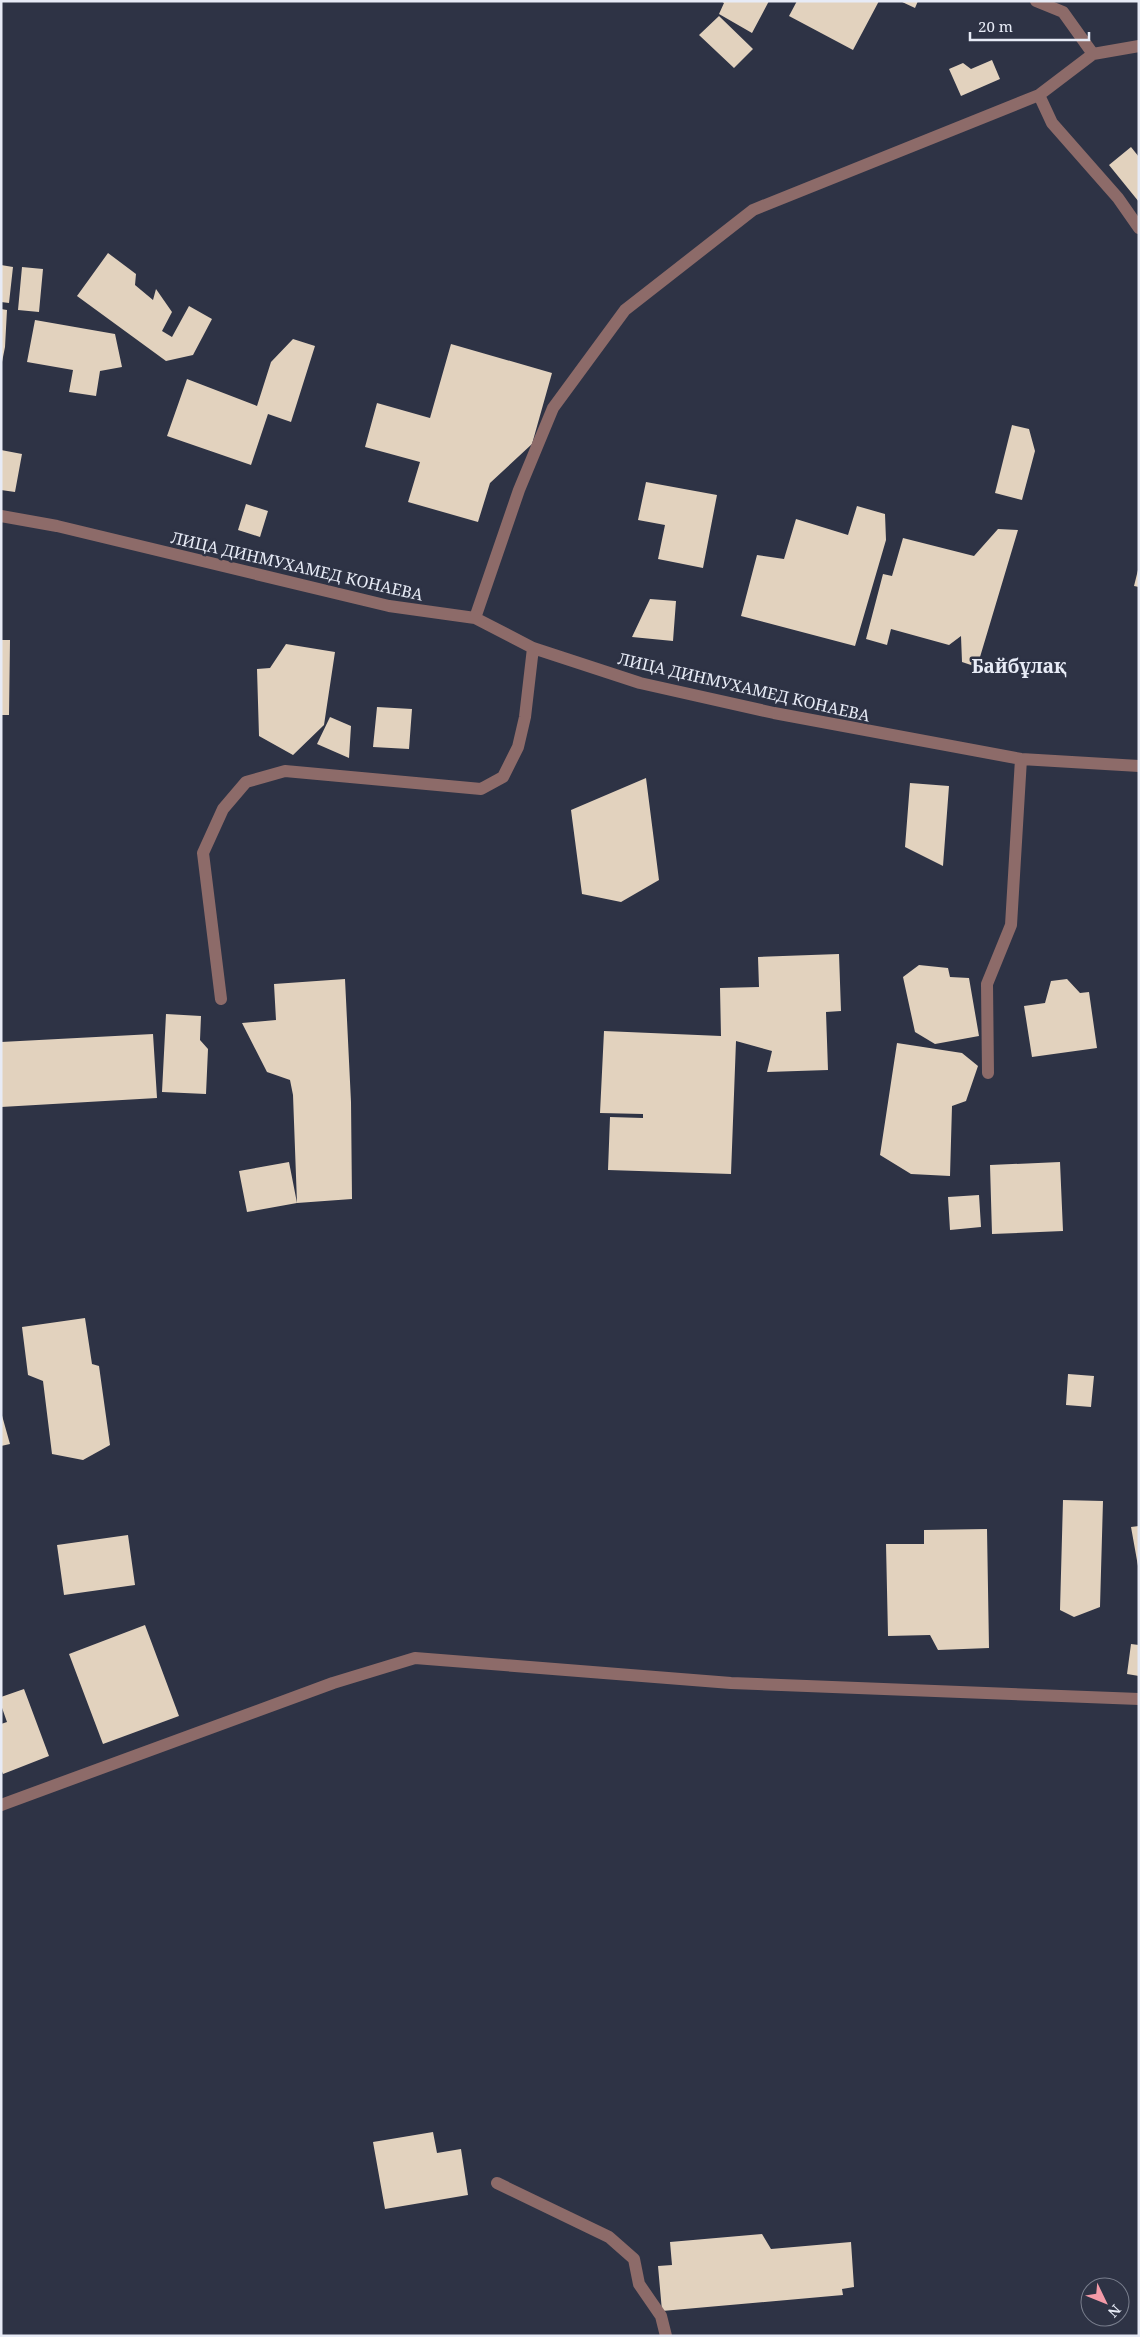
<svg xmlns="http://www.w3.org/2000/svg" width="1140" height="2337" font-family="'Noto Serif',serif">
	<rect width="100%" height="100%" fill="#2e3345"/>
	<!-- building -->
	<path fill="#e2d2be" d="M 721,1 L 769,1 L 752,33 L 719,14 L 724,3 Z
		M 797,1 L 879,1 L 853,50 L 789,16 Z
		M 900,1 L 918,1 L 915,8 Z
		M 719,16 L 753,49 L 734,68 L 699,35 Z
		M 992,60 L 1000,79 L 961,96 L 949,69 L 963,63 L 971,69 Z
		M 1131,147 L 1139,157 L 1139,202 L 1109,165 Z
		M 108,253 L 136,274 L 135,285 L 153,300 L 156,289 L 172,312 L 162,331 L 172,337 L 189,306 L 212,319 L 193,355 L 166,361 L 77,296 Z
		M 1,265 L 13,267 L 9,303 L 1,302 Z
		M 22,267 L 43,269 L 39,312 L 18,310 Z
		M 1,309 L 7,310 L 5,347 L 2,362 Z
		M 35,320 L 115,334 L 122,367 L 100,371 L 96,396 L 69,392 L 73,370 L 27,362 Z
		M 293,339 L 315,346 L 291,422 L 268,414 L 251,465 L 167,436 L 187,379 L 257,406 L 271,362 Z
		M 451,344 L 552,373 L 532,444 L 490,483 L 478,522 L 408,502 L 420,462 L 365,447 L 377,403 L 430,418 Z
		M 1012,425 L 1029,429 L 1035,451 L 1022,500 L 995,493 Z
		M 1,450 L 22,454 L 15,492 L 1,490 Z
		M 646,482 L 717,495 L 703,568 L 658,559 L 665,525 L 638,520 Z
		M 246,504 L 268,511 L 260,537 L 238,530 Z
		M 857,506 L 885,514 L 886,540 L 855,646 L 741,616 L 757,555 L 784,559 L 796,519 L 848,535 Z
		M 998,529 L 1018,530 L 977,667 L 962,662 L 961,636 L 949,645 L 891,629 L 887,645 L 866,639 L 883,574 L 892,576 L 903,538 L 974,556 Z
		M 1138,570 L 1139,570 L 1139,587 L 1134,586 Z
		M 650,599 L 676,601 L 673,641 L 632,637 Z
		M 1,640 L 10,640 L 9,715 L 1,715 Z
		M 286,644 L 335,652 L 324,725 L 293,755 L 259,736 L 257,669 L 270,668 Z
		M 377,707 L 412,709 L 409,749 L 373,747 Z
		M 330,717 L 351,726 L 349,758 L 317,744 Z
		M 646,778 L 659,880 L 621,902 L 582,894 L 571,810 Z
		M 910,783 L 949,786 L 943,866 L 905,847 Z
		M 839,954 L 841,1011 L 826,1012 L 828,1070 L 767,1072 L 772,1051 L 736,1041 L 731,1174 L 608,1170 L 610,1117 L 643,1118 L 643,1114 L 600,1113 L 604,1031 L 721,1036 L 720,988 L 759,987 L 758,957 Z
		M 919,965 L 948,968 L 950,977 L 969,978 L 979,1036 L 935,1044 L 915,1032 L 903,977 Z
		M 345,979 L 351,1102 L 352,1199 L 297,1203 L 293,1095 L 290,1080 L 267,1072 L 242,1023 L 276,1020 L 274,984 Z
		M 1067,979 L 1080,993 L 1089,992 L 1097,1048 L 1032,1057 L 1024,1006 L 1045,1003 L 1051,981 Z
		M 166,1014 L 201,1016 L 200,1040 L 208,1049 L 206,1094 L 162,1092 Z
		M 153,1034 L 157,1098 L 1,1107 L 1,1042 Z
		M 897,1043 L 962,1053 L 978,1066 L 966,1101 L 952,1106 L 950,1176 L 911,1174 L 880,1155 Z
		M 289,1162 L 297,1203 L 247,1212 L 239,1171 Z
		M 1060,1162 L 1063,1231 L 992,1234 L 990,1165 Z
		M 979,1195 L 981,1227 L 950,1230 L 948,1197 Z
		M 85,1318 L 92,1364 L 99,1366 L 110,1445 L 83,1460 L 52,1454 L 43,1381 L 28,1375 L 22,1327 Z
		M 1068,1374 L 1094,1376 L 1091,1407 L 1066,1405 Z
		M 1,1412 L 10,1444 L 1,1446 Z
		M 1063,1500 L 1103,1501 L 1100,1607 L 1074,1617 L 1060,1610 Z
		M 1139,1526 L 1139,1566 L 1138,1566 L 1131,1527 Z
		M 987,1529 L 989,1648 L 938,1650 L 930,1635 L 888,1636 L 886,1544 L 924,1544 L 924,1530 Z
		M 128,1535 L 135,1585 L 64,1595 L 57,1545 Z
		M 145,1625 L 179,1716 L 103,1744 L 69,1654 Z
		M 1131,1644 L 1139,1645 L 1139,1676 L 1127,1674 Z
		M 24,1689 L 49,1756 L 3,1774 L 1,1769 L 1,1724 L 7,1722 L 1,1705 L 1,1697 Z
		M 433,2132 L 437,2153 L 461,2149 L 468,2195 L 385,2209 L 373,2142 Z
		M 762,2234 L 771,2249 L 851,2242 L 854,2287 L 842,2289 L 843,2295 L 662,2311 L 658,2266 L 672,2265 L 670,2242 Z"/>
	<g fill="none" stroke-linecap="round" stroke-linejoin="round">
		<!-- minor -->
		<path stroke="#8d6b69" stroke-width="12" d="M 1036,1 L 1063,12 L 1093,54
			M 1039,95 L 1052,123 L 1118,198 L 1139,228
			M 1,516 L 57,526 L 389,606 L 475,618 L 533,648 L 640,683 L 774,713 L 1021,759 L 1139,766
			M 475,618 L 519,490 L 553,408 L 625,310 L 753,210 L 1039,95 L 1093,54 L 1139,46
			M 221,999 L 203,853 L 223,809 L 246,782 L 285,771 L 481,789 L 503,777 L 518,747 L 525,717 L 533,648
			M 988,1073 L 987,984 L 1011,925 L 1021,759
			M 1,1805 L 333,1683 L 415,1658 L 731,1683 L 1139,1699
			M 497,2183 L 609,2237 L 634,2259 L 639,2284 L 661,2316 L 666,2336"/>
	</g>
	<g text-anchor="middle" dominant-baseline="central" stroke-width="5" stroke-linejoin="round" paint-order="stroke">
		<!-- street labels -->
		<g font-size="16" fill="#e7ebf6" stroke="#2e3345">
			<text transform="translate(297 566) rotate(13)">ЛИЦА ДИНМУХАМЕД КОНАЕВА</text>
			<text transform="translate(744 687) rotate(13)">ЛИЦА ДИНМУХАМЕД КОНАЕВА</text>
		</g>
		<!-- quarter labels -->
		<g font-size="19" font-weight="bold" fill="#e7ebf6" stroke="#2e3345">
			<text x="1019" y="666">Байбұлақ</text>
		</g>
	</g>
	<!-- border -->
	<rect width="1140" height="2337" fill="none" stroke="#e7ebf6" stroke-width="5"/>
	<!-- north arrow -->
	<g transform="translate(1105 2302) rotate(133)"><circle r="24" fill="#2e3345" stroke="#787d8c"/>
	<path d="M0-4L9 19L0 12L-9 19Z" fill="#f39aa8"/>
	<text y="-8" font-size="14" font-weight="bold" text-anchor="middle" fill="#e7ebf6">N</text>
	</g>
	<!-- scale -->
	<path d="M970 32v8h119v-8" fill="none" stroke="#e7ebf6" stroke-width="2.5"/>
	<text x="978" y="32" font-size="15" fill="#e7ebf6" stroke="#2e3345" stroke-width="4" paint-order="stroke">20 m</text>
</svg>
